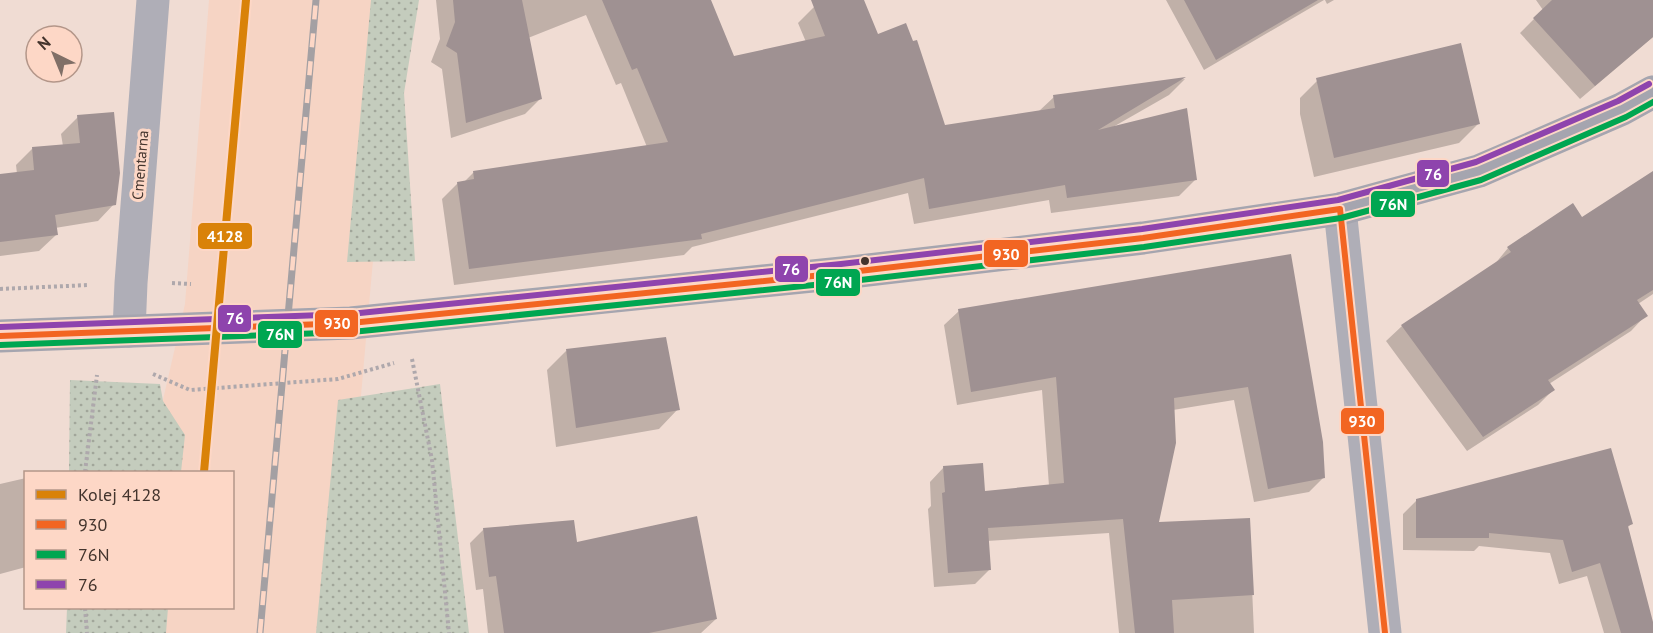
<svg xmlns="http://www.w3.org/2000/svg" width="1653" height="633" font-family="'PT Sans',sans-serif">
	<defs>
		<pattern id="grass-dots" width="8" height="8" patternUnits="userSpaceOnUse" patternTransform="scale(1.5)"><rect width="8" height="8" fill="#c4ccbd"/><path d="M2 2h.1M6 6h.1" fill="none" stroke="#a1a69a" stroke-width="1.8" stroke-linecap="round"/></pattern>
	</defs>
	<rect width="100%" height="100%" fill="#f0dcd3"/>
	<!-- built -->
	<path fill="#f6d4c4" d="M 209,0 L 396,0 L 340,633 L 135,633 L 137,608 L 232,608 L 232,472 L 151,472 L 154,439 L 185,304 Z"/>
	<!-- grass -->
	<path fill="url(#grass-dots)" d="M 371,0 L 419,0 L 404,93 L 415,261 L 347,262 Z
		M 70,380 L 160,384 L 163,401 L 185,435 L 181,472 L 69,472 Z
		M 440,384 L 469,633 L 316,633 L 338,400 Z
		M 67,608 L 168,608 L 166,633 L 66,633 Z"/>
	<!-- shadow -->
	<path fill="#0003" d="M 436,0 L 709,0 L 733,58 L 806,42 L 798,23 L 814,7 L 831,0 L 863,0 L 877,36 L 944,127 L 1038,112 L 1054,97 L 1185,79 L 1169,95 L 1113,127 L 1195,180 L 1179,196 L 1051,213 L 1049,200 L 914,224 L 908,193 L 692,247 L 684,255 L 454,285 L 442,199 L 458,183 L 464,182 L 473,173 L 647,147 L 621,83 L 616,85 L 586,15 L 528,38 L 541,98 L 525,114 L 451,138 L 442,69 L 431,62 L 440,39 Z
		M 1166,0 L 1324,0 L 1204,70 Z
		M 1325,0 L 1334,0 L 1327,4 Z
		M 1536,0 L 1653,0 L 1653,37 L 1580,99 L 1520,33 L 1543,10 Z
		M 1320,78 L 1479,123 L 1459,143 L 1314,177 L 1300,114 L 1300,98 Z
		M 78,117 L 114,204 L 98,221 L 55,228 L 56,235 L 39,251 L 0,256 L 0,176 L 17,174 L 16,165 L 33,148 L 63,146 L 61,134 Z
		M 1653,172 L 1653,294 L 1638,304 L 1646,315 L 1631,331 L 1549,384 L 1553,390 L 1538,405 L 1467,451 L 1386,341 L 1402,326 L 1494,265 L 1508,248 L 1582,219 Z
		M 1290,256 L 1324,477 L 1309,492 L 1254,502 L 1234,400 L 1173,410 L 1157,524 L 1249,519 L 1254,633 L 1119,633 L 1109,533 L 987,541 L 990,569 L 975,584 L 934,587 L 928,509 L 931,506 L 930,482 L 944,467 L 983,492 L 1049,486 L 1042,390 L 957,405 L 944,325 L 959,311 Z
		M 566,351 L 678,409 L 659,429 L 556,447 L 547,370 Z
		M 26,478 L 26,567 L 0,574 L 0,484 Z
		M 1416,501 L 1631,524 L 1627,528 L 1653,633 L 1604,633 L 1587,576 L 1559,584 L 1550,553 L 1479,546 L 1474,551 L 1403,550 L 1403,514 Z
		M 484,529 L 716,619 L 701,633 L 488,633 L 483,589 L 476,590 L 470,543 Z"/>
	<!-- building -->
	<path fill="#9f9192" d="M 453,0 L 522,0 L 542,99 L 466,123 L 457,53 L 446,46 L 455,22 Z
		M 602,0 L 711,0 L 734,56 L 825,36 L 811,0 L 864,0 L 878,34 L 906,23 L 913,41 L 917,40 L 945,125 L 1055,108 L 1053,95 L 1186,77 L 1098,130 L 1187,108 L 1197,180 L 1067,198 L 1065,185 L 929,209 L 924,178 L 701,234 L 702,239 L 469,269 L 457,182 L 474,179 L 473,171 L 668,142 L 637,68 L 632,70 Z
		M 1184,0 L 1318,0 L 1216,60 Z
		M 1552,0 L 1653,0 L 1653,37 L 1595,86 L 1533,18 Z
		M 1461,43 L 1480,124 L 1334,158 L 1316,78 Z
		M 114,112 L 120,173 L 116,205 L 55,215 L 58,235 L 0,242 L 0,174 L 34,170 L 32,147 L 80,143 L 77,115 Z
		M 1653,171 L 1653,290 L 1637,300 L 1648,316 L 1548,380 L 1555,390 L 1483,437 L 1401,325 L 1511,252 L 1507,247 L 1573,203 L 1582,217 Z
		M 1291,254 L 1323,442 L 1325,478 L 1268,489 L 1248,387 L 1174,398 L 1176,443 L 1159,522 L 1250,518 L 1254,595 L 1172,600 L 1174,633 L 1135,633 L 1123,519 L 988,528 L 991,570 L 948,573 L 942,493 L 945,492 L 943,466 L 983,463 L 985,491 L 1064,483 L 1056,377 L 971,392 L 958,309 Z
		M 666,337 L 680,410 L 576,428 L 566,349 Z
		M 1611,448 L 1633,524 L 1628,526 L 1653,622 L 1653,633 L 1621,633 L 1600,563 L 1572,572 L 1563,540 L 1489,533 L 1489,538 L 1416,538 L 1416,499 Z
		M 697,516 L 717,619 L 649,633 L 504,633 L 496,576 L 489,577 L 483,528 L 574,520 L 577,542 Z"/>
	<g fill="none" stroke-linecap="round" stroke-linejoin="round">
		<!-- path -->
		<path stroke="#aea8ac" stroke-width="4" stroke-dasharray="3 3" stroke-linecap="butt" d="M 172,283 L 191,284
			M 0,289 L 89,285
			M 412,359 L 432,460 L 449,633
			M 153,374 L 190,390 L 338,379 L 394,363
			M 85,472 L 97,375
			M 85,608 L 87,633"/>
		<!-- street -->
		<path stroke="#afaeb7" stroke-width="33" d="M 1340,209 L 1385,633
			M 129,331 L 131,283 L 153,0"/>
		<!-- secondary -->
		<path stroke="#a5a5af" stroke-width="33" d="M 0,336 L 351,323 L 842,273 L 1143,238 L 1340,209 L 1479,171 L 1622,109 L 1653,92"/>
		<defs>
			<path id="rail" d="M 260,633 L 316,0"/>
		</defs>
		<!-- rail casing -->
		<use href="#rail" stroke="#a4a0a3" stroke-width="7"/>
		<!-- rail -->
		<use href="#rail" stroke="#fdd7c6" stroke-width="4.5" stroke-dasharray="14" stroke-linecap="butt"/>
		<defs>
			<path id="bus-1" d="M 1340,209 L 1385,633
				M 0,336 L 351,323 L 842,273 L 1143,238 L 1340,209"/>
			<path id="bus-2" d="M 0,345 L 352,332 L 843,282 L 1144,247 L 1341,218 L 1481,180 L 1626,117 L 1653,102"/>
			<path id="bus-3" d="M 0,327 L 350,314 L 841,264 L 1142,229 L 1338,200 L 1476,162 L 1618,101 L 1649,84"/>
		</defs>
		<!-- bus-1 casing -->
		<use href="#bus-1" stroke="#fdd7c6" stroke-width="10"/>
		<!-- bus-2 casing -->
		<use href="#bus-2" stroke="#fdd7c6" stroke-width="10"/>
		<!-- bus-3 casing -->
		<use href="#bus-3" stroke="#fdd7c6" stroke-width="10"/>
		<!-- bus-1 -->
		<use href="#bus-1" stroke="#f26522" stroke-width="6"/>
		<!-- bus-2 -->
		<use href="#bus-2" stroke="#00a651" stroke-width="6"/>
		<!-- bus-3 -->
		<use href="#bus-3" stroke="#8e44ad" stroke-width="6"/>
		<defs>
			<path id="rail-1" d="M 204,472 L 246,0"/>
		</defs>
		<!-- rail-1 casing -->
		<use href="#rail-1" stroke="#fdd7c6" stroke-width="12"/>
		<!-- rail-1 -->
		<use href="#rail-1" stroke="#d98209" stroke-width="8"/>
	</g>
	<!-- markers -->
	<circle fill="#43342d" stroke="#fdd7c6" stroke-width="2" cx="865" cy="261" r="5"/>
	<g text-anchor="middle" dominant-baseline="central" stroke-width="6" stroke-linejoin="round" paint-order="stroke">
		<!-- street labels -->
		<g font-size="15" fill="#43342d" stroke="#fdd7c6">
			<text transform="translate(140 165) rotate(-85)">Cmentarna</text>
		</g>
	</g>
	<g stroke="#fdd7c6" stroke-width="2">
		<rect x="1416" y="159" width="34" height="29" rx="6" fill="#8e44ad"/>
		<rect x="1370" y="190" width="46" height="28" rx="6" fill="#00a651"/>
		<rect x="197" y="222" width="56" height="28" rx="6" fill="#d98209"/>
		<rect x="983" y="239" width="46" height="29" rx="6" fill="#f26522"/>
		<rect x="774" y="255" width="35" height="28" rx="6" fill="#8e44ad"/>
		<rect x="815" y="268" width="46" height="29" rx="6" fill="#00a651"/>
		<rect x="217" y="304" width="35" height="29" rx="6" fill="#8e44ad"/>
		<rect x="314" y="309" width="45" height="29" rx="6" fill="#f26522"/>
		<rect x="257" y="320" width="46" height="29" rx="6" fill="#00a651"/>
		<rect x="1340" y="407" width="45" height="28" rx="6" fill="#f26522"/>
	</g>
	<g font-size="16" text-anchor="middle" font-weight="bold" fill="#fff">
		<text x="1433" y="180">76</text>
		<text x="1393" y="210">76N</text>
		<text x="225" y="242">4128</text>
		<text x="1006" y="260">930</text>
		<text x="791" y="275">76</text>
		<text x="838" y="288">76N</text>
		<text x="235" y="324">76</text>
		<text x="337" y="329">930</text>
		<text x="280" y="340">76N</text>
		<text x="1362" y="427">930</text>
	</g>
	<!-- legend -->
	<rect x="24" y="471" width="210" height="138" fill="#fdd7c6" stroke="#b39689" stroke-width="1.5"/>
	<rect x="36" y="490" width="30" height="9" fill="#d98209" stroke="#b39689" stroke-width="1.5"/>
	<text x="78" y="501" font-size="18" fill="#43342d">Kolej 4128</text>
	<rect x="36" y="520" width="30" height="9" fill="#f26522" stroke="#b39689" stroke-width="1.5"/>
	<text x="78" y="531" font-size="18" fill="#43342d">930</text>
	<rect x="36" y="550" width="30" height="9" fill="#00a651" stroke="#b39689" stroke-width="1.5"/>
	<text x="78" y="561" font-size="18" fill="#43342d">76N</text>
	<rect x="36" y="580" width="30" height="9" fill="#8e44ad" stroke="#b39689" stroke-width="1.5"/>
	<text x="78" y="591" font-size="18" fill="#43342d">76</text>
	<!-- north arrow -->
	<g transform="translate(54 54) rotate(317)"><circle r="28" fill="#fdd7c6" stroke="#b39689" stroke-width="1.5"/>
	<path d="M0-4.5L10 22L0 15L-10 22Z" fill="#806f67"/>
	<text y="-9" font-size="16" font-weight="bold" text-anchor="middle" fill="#43342d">N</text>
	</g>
</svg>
